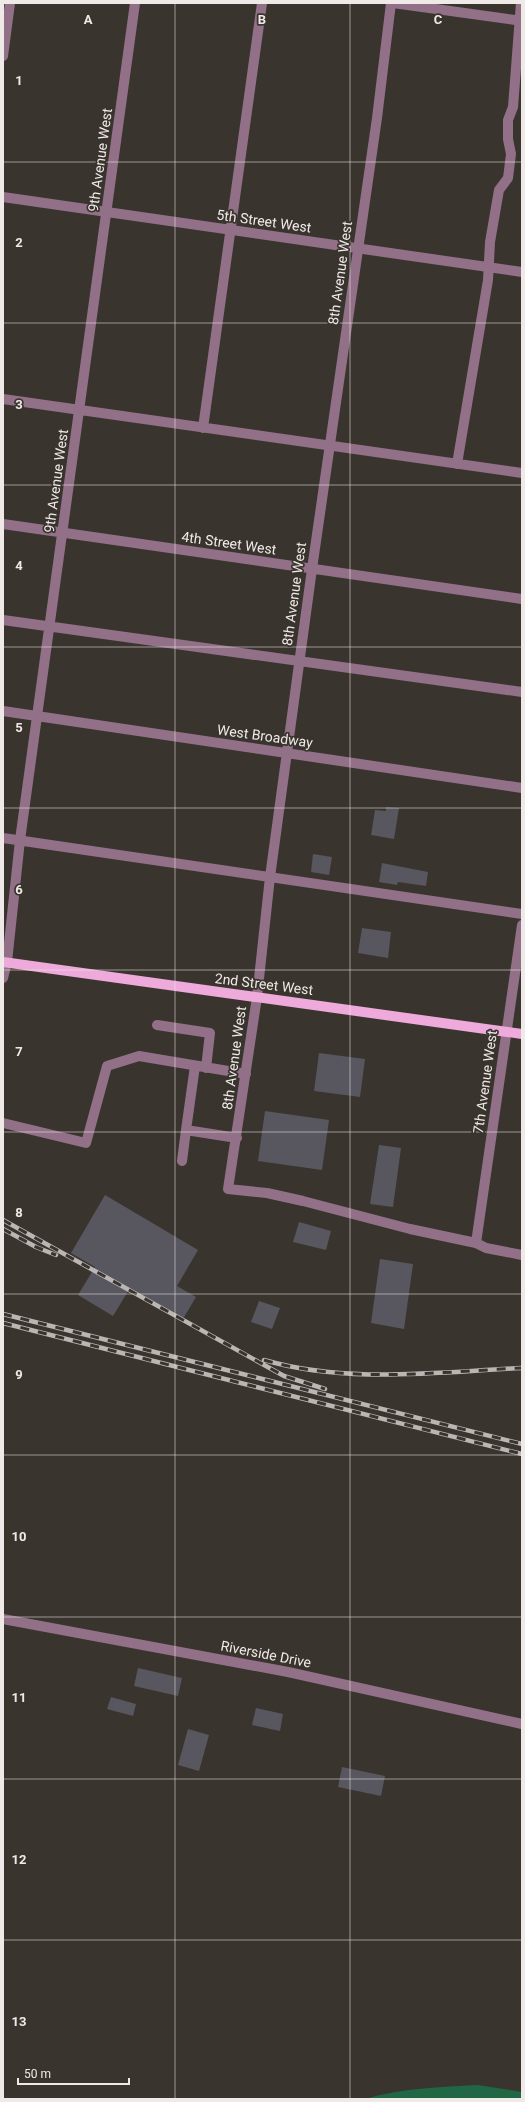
<svg xmlns="http://www.w3.org/2000/svg" width="525" height="2102" font-family="Roboto,sans-serif">
	<rect width="100%" height="100%" fill="#3a342f"/>
	<!-- green -->
	<path fill="#216745" d="M 478,2085 L 522,2092 L 522,2099 L 365,2099 C 402,2088 440,2087 478,2085 Z"/>
	<!-- building -->
	<path fill="#58565e" d="M 386,807 L 399,808 L 394,839 L 371,835 L 375,810 L 386,811 Z
		M 313,854 L 332,857 L 329,875 L 311,872 Z
		M 382,863 L 428,872 L 426,886 L 398,882 L 397,885 L 379,882 Z
		M 362,928 L 391,932 L 388,958 L 358,953 Z
		M 319,1053 L 365,1059 L 360,1097 L 314,1091 Z
		M 265,1111 L 329,1120 L 322,1170 L 258,1161 Z
		M 379,1145 L 401,1148 L 393,1207 L 370,1204 Z
		M 105,1195 L 198,1250 L 177,1286 L 196,1297 L 183,1319 L 130,1288 L 113,1316 L 78,1295 L 95,1267 L 71,1253 Z
		M 299,1222 L 331,1231 L 326,1250 L 293,1242 Z
		M 380,1259 L 413,1264 L 404,1329 L 371,1323 Z
		M 259,1301 L 280,1308 L 272,1329 L 251,1322 Z
		M 138,1668 L 182,1678 L 178,1696 L 134,1686 Z
		M 111,1697 L 136,1704 L 133,1716 L 107,1709 Z
		M 256,1708 L 283,1714 L 280,1731 L 252,1725 Z
		M 188,1729 L 209,1735 L 199,1771 L 178,1765 Z
		M 342,1767 L 385,1776 L 381,1796 L 338,1787 Z"/>
	<g fill="none" stroke-linecap="round" stroke-linejoin="round">
		<!-- minor -->
		<path stroke="#927188" stroke-width="10" d="M 391,3 L 377,118 L 312,569 L 270,877 L 257,997 L 228,1189 L 267,1193 L 303,1201 L 410,1229 L 476,1243 L 486,1248 L 522,1255
			M 393,3 L 522,21
			M 3,56 L 10,3
			M 3,197 L 522,272
			M 3,399 L 522,473
			M 203,428 L 262,3
			M 457,464 L 488,280 L 490,242 L 499,190 L 508,178 L 511,154 L 508,139 L 508,120 L 513,107 L 521,3
			M 3,524 L 522,599
			M 3,620 L 522,692
			M 3,711 L 522,788
			M 3,838 L 522,914
			M 3,978 L 7,962 L 20,840 L 135,3
			M 157,1025 L 210,1033 L 206,1068
			M 195,1066 L 186,1130 L 237,1138
			M 3,1123 L 86,1143 L 107,1066 L 139,1056 L 246,1074
			M 182,1161 L 186,1130
			M 476,1243 L 522,925
			M 3,1619 L 288,1672 L 522,1724"/>
		<!-- major -->
		<path stroke="#eeaadb" stroke-width="10" d="M 3,962 L 522,1034"/>
		<defs>
			<path id="rail" d="M 3,1220 L 284,1376 L 325,1389
				M 3,1229 L 36,1247 L 56,1255
				M 3,1314 L 522,1444
				M 3,1323 L 522,1454
				M 264,1360 C 347,1384 436,1372 522,1368"/>
		</defs>
		<!-- rail casing -->
		<use href="#rail" stroke="#bbb6b3" stroke-width="4.5"/>
		<!-- rail -->
		<use href="#rail" stroke="#3a342f" stroke-width="3" stroke-dasharray="9" stroke-linecap="butt"/>
	</g>
	<!-- grid -->
	<path fill="none" stroke="#efeae7" stroke-width="1" stroke-opacity="0.55" d="M 175,3 L 175,2099M 350,3 L 350,2099M 3,162 L 522,162M 3,323 L 522,323M 3,485 L 522,485M 3,647 L 522,647M 3,808 L 522,808M 3,970 L 522,970M 3,1132 L 522,1132M 3,1294 L 522,1294M 3,1455 L 522,1455M 3,1617 L 522,1617M 3,1779 L 522,1779M 3,1940 L 522,1940"/>
	<g text-anchor="middle" dominant-baseline="central" stroke-width="3.5" stroke-linejoin="round" paint-order="stroke">
		<!-- street labels -->
		<g font-size="14" fill="#efeae7" stroke="#3a342f">
			<text transform="translate(100 160) rotate(-82)">9th Avenue West</text>
			<text transform="translate(264 221) rotate(8)">5th Street West</text>
			<text transform="translate(340 273) rotate(-82)">8th Avenue West</text>
			<text transform="translate(56 481) rotate(-82)">9th Avenue West</text>
			<text transform="translate(229 543) rotate(8)">4th Street West</text>
			<text transform="translate(294 594) rotate(-82)">8th Avenue West</text>
			<text transform="translate(265 736) rotate(8)">West Broadway</text>
			<text transform="translate(264 984) rotate(7)">2nd Street West</text>
			<text transform="translate(234 1058) rotate(-82)">8th Avenue West</text>
			<text transform="translate(485 1082) rotate(-82)">7th Avenue West</text>
			<text transform="translate(266 1654) rotate(11)">Riverside Drive</text>
		</g>
	</g>
	<g font-size="13" text-anchor="middle" font-weight="bold" fill="#efeae7" stroke="#3a342f" stroke-width="3.5" stroke-linejoin="round" paint-order="stroke">
		<text x="88" y="24">A</text>
		<text x="262" y="24">B</text>
		<text x="438" y="24">C</text>
		<text x="19" y="85">1</text>
		<text x="19" y="247">2</text>
		<text x="19" y="409">3</text>
		<text x="19" y="570">4</text>
		<text x="19" y="732">5</text>
		<text x="19" y="894">6</text>
		<text x="19" y="1056">7</text>
		<text x="19" y="1217">8</text>
		<text x="19" y="1379">9</text>
		<text x="19" y="1541">10</text>
		<text x="19" y="1702">11</text>
		<text x="19" y="1864">12</text>
		<text x="19" y="2026">13</text>
	</g>
	<!-- border -->
	<rect width="525" height="2102" fill="none" stroke="#efeae7" stroke-width="8"/>
	<!-- scale -->
	<path d="M18 2078v6h111v-6" fill="none" stroke="#efeae7" stroke-width="2"/>
	<text x="24" y="2078" font-size="12" fill="#efeae7" stroke="#3a342f" stroke-width="3" paint-order="stroke">50 m</text>
</svg>
